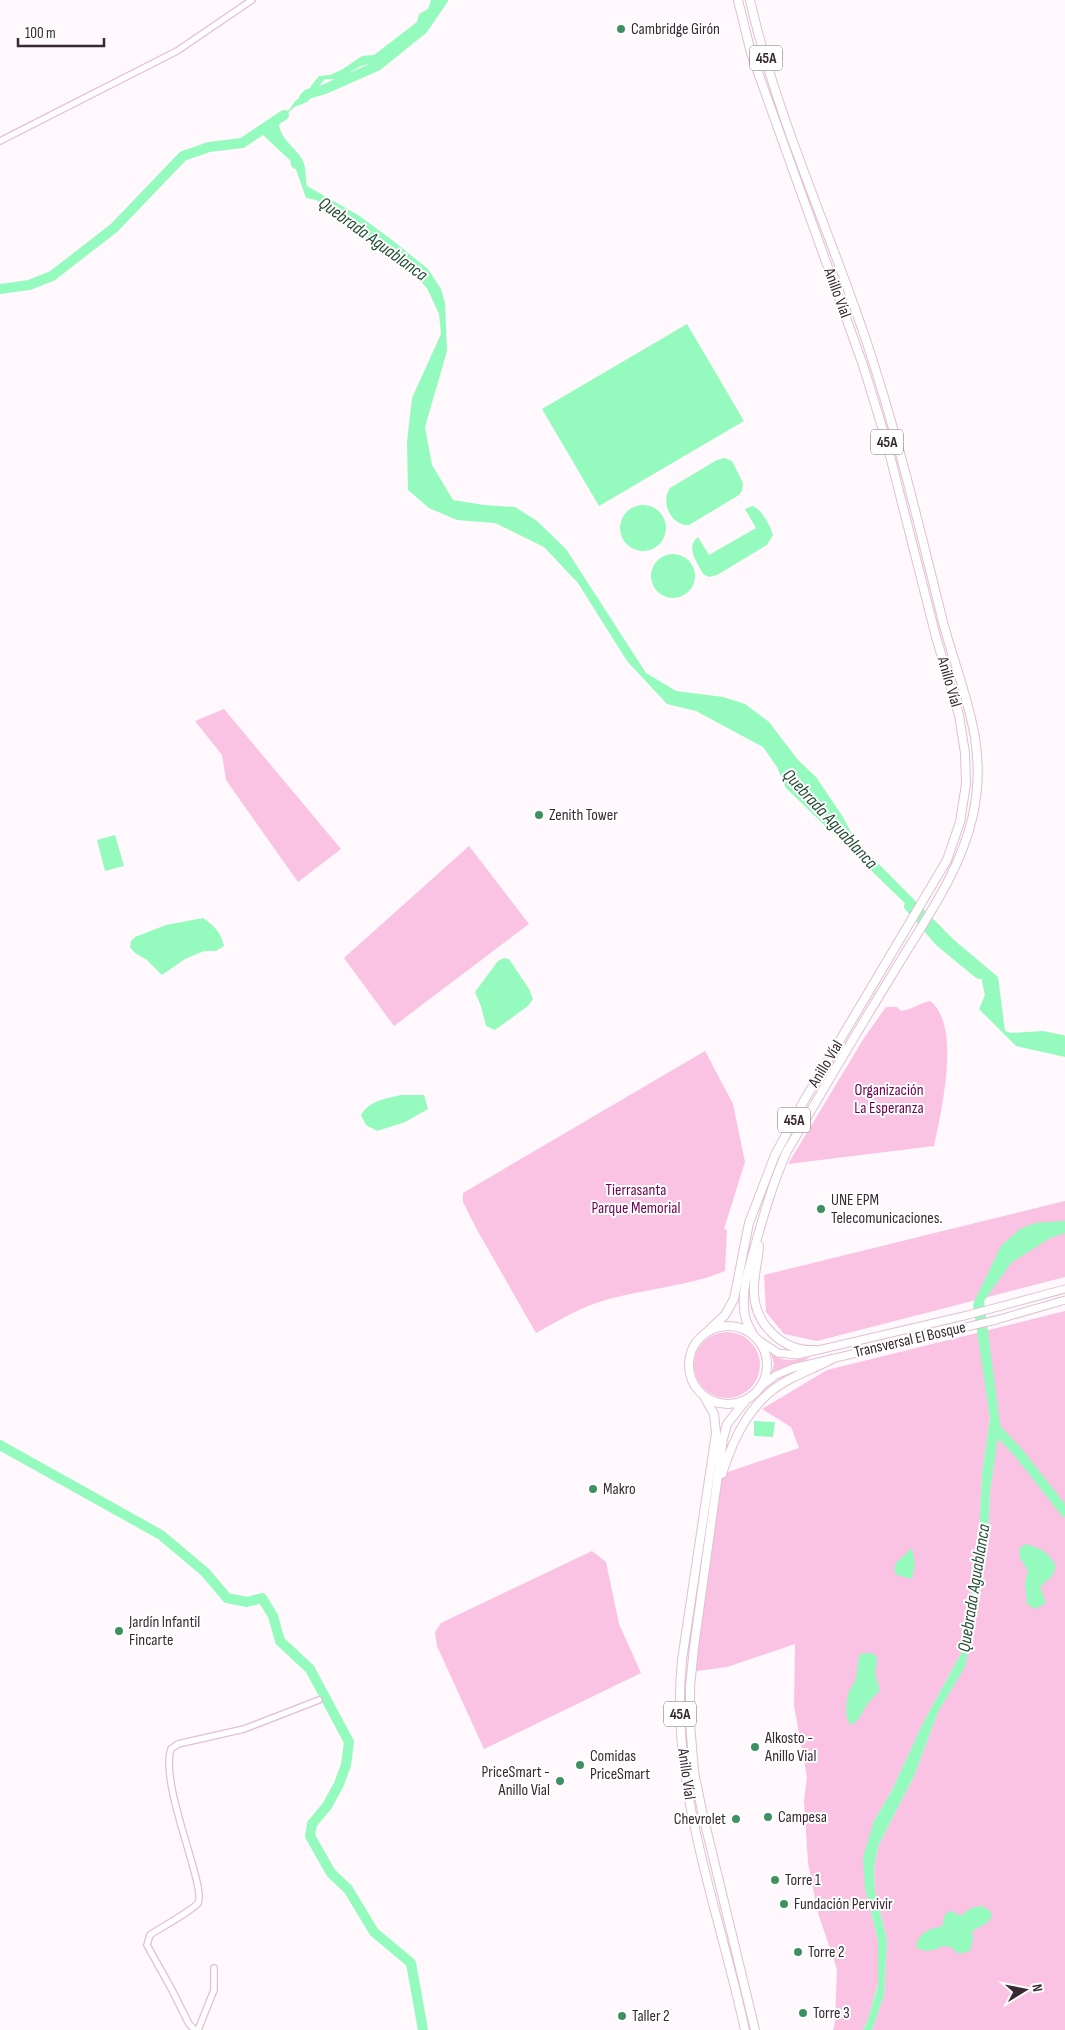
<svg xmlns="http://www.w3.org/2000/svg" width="1065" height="2030" font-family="'Sofia Sans Condensed',sans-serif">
	<rect width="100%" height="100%" fill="#fff8fc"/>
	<!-- green -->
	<path fill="#fac3e3" d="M 224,709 L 341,849 L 298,882 L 226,780 L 222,755 L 195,721 Z
		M 469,846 L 529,924 L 394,1026 L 344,958 Z
		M 930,1001 C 962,1025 941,1112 934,1146 L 788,1164 L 864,1038 L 886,1007 L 897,1007 L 901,1011 C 911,1010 920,1003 930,1001 Z
		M 705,1051 L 733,1104 L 745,1162 L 724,1229 L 727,1230 L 725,1271 C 686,1287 642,1289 602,1301 C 578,1308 557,1322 536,1333 L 476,1228 L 463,1202 L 463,1193 Z
		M 1065,1201 L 1065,1277 L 817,1341 L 784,1334 L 766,1312 L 764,1275 Z
		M 1065,1311 L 1065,1506 L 1022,1458 L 1065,1516 L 1065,2030 L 872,2030 L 884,1995 L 887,1940 L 875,1892 L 874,1868 L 878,1846 L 914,1776 L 938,1712 L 965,1666 L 980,1592 L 988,1537 L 990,1491 L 998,1434 L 1007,1441 L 999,1432 L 989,1410 L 990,1418 L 982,1474 L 978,1555 L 963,1650 L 924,1721 L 892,1790 L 874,1821 L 865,1888 L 878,1940 L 878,1984 L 867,2022 L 863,2030 L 833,2030 L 835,2022 L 837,1969 L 818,1913 L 808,1863 L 804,1801 L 807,1777 L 794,1706 L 795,1644 L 727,1667 L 690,1672 L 716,1476 L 799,1448 L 791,1427 L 762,1409 L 827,1370 Z
		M694 1365a33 33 0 1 1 66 0a33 33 0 1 1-66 0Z
		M 771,1353 C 782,1363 796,1360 810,1357 C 802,1365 782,1368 771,1374 L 774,1364 Z
		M 592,1551 L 606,1562 L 619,1624 L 641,1673 L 484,1749 L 437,1646 L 435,1632 L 441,1623 Z"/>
	<!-- water -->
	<path fill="#95fabd" d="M 431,0 L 439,0 C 422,30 399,45 371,64 C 351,65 348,82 325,79 L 303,104 L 296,106 L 284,116 L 279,124 C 281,140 294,146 302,159 C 307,168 305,178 307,186 L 358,215 L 392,240 L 428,269 L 441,289 L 445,303 L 447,351 L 425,427 L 432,465 L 453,500 L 484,505 L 515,507 L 537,521 L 566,549 L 646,673 L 676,691 L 723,697 L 745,704 L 769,722 L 798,760 L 816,777 L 843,817 L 855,840 L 954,940 L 998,977 L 1005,1031 L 1011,1033 L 1043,1031 L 1063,1035 L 1065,1036 L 1065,1057 L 1016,1046 L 979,1009 L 985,995 L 981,977 L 786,788 L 777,767 L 763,747 L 696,711 L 667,704 L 627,661 L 578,583 L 544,547 L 495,523 L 457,520 L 429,508 L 408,490 L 407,442 L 412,398 L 441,334 L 439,314 L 427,288 L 415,276 L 387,257 L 385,249 L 375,238 L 316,200 L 306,198 L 290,152 L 281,146 L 267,133 L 271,132 L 272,124 L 279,114 L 289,110 L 295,101 L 310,91 L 311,86 L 319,76 L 330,75 L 343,69 L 362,56 L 374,55 L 417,22 L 419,14 L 428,9 Z
		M 687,324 L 744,421 L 599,506 L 542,409 Z
		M 724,458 L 732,461 L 743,483 L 742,491 L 739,495 L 689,525 C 671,526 660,502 670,488 L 717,460 Z
		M620 528a23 23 0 1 1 46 0a23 23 0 1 1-46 0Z
		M 753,506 C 762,510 770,525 773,535 L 767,545 L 717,575 L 709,577 L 703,574 C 697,562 685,547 698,537 L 709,555 L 756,528 L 745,509 Z
		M651 576a22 22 0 1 1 44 0a22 22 0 1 1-44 0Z
		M 115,835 L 124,866 L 105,871 L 97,840 Z
		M 203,918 C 215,926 221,933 224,946 L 216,951 L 204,951 L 185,959 L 162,975 L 147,960 L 135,953 L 130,947 L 131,941 L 135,937 L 166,925 Z
		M 504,958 L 509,959 L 529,989 L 533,999 L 528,1006 L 495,1030 L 486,1026 L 481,1006 L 475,992 L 498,961 Z
		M 401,1095 L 424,1095 L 428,1109 L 405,1122 L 377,1131 L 366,1125 L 361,1115 C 370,1100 385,1099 401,1095 Z
		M 1065,1221 L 1065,1233 L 1050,1238 L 1011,1263 L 984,1301 L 1000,1424 L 990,1491 L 988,1537 L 980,1592 L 965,1667 L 938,1712 L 914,1776 L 878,1846 L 874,1868 L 875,1892 L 887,1940 L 884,1995 L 872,2030 L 863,2030 L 867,2022 L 878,1985 L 878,1940 L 865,1888 L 863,1857 L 874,1821 L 892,1790 L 924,1721 L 963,1650 L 978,1555 L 982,1474 L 990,1418 L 973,1304 L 1001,1246 L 1020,1229 L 1035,1223 Z
		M 754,1421 L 775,1422 L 773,1437 L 754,1436 Z
		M 1025,1544 C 1041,1548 1049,1552 1056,1567 L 1052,1576 L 1040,1587 L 1046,1603 L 1035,1609 L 1027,1604 L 1025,1583 L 1028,1571 L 1020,1558 L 1019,1549 Z
		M 912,1548 L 915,1564 L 912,1579 L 897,1575 L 894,1569 L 896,1563 Z
		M 868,1653 L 874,1654 L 877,1657 L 875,1674 L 880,1690 L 868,1703 L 857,1721 L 851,1725 C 844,1718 846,1700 849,1691 C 850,1688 854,1685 855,1681 C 858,1672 857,1663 860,1654 Z
		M 982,1906 L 990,1911 L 992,1916 L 987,1923 L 972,1931 L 973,1939 L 970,1951 L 959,1954 L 951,1947 L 942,1946 C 934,1951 924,1953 916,1947 C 918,1933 929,1929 943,1926 C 943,1917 944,1913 952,1911 L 958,1915 L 962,1915 L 971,1908 Z"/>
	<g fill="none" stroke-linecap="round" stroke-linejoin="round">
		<!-- river -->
		<path stroke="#95fabd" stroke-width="10" d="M 304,98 L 308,94 L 325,89 L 377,66 L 423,29 L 443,0
			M 264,129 L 295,158 L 296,164
			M 356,224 L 386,247
			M 0,289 L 29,285 L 52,276 L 114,228 L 183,156 L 209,147 L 242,143 L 284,115
			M 909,906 L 940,942 L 979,974
			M 995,1428 L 1018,1452 L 1065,1512
			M 0,1445 L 161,1535 L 205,1572 L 227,1598 L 247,1602 L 262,1598 L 273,1616 L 280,1641 L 310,1669 L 349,1742 L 346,1765 L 339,1784 L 327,1806 L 312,1824 L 310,1836 L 331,1873 L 348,1889 L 374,1932 L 411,1963 L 423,2030"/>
		<defs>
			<path id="minor" d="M 0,141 L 177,51 L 252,0
				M 195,2030 L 189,2024 L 172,1990 L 147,1945 L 150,1935 C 160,1928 192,1911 198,1903 C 207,1888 159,1784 171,1749 L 178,1744 L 244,1729 L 319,1700
				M 198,2030 L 214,1990 L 214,1968"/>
			<path id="major" d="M 760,1341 L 778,1353 L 797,1355 L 968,1315 L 1065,1289
				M 759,1388 L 776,1375 L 793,1368 L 996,1320 L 1065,1300"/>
			<path id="highway" d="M 750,0 C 777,119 830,231 868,346 C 898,437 920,530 943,622 C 961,690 989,742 973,815 C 960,874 922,924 892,975 C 856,1033 822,1092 787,1151 C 773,1182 764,1214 755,1246 C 750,1266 742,1286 744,1307 C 744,1318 748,1326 754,1336
				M 759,1246 C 758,1262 753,1277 754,1293 C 755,1324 783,1352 815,1350
				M689 1365a39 39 0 1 1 78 0a39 39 0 1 1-78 0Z
				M 709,1330 L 725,1315 L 734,1299 L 749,1223 L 775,1155 L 805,1099 L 947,860 L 960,822 L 966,784 L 965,753 L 959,715 L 936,637 L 886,440 L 863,365 L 751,53 L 738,0
				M 704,1396 L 714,1414 L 716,1433 L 682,1660 C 669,1786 719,1909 745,2030
				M 746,1400 L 727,1424 L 723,1439 L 694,1647 L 690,1687 L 690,1723 L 694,1772 L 702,1811 L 755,2030
				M 722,1474 C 734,1436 752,1398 790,1379 C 804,1372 819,1366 832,1359"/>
		</defs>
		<!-- minor casing -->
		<use href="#minor" stroke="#e1c0d3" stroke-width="8"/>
		<!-- major casing -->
		<use href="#major" stroke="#e1c0d3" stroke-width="9"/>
		<!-- highway casing -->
		<use href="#highway" stroke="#e1c0d3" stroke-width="10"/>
		<!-- minor -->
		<use href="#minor" stroke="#fff" stroke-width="5.5"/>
		<!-- major -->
		<use href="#major" stroke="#fff" stroke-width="7"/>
		<!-- highway -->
		<use href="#highway" stroke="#fff" stroke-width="8"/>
	</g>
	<!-- markers -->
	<g fill="#3e9163" stroke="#fff" stroke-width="2">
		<circle cx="621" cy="29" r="5"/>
		<circle cx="539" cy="815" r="5"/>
		<circle cx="821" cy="1209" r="5"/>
		<circle cx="593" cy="1489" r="5"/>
		<circle cx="119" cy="1631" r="5"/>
		<circle cx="755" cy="1747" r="5"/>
		<circle cx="580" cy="1765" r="5"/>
		<circle cx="560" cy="1781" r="5"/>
		<circle cx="768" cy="1817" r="5"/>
		<circle cx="736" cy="1819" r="5"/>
		<circle cx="775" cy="1880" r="5"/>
		<circle cx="784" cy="1904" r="5"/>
		<circle cx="798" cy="1952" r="5"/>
		<circle cx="803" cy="2013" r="5"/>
		<circle cx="622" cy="2016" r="5"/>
	</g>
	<g text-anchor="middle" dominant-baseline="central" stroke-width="4" stroke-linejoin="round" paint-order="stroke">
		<!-- shield labels -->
		<g fill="#fff" stroke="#736a70" stroke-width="1">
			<rect x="750" y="45.5" width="32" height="25" rx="4"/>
			<rect x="871" y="429.5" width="32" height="25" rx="4"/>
			<rect x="778" y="1107.5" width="32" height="25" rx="4"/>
			<rect x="664" y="1701.5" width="32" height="25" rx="4"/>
		</g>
		<g font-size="15" font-weight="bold" fill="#372a32">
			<text x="766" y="58">45A</text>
			<text x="887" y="442">45A</text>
			<text x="794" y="1120">45A</text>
			<text x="680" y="1714">45A</text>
		</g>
		<!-- poi labels -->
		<g font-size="16" fill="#372a32" stroke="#fff" text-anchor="start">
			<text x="631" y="29">Cambridge Girón</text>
			<text x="549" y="815">Zenith Tower</text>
			<text x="831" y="1200">UNE EPM<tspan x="831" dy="18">Telecomunicaciones.</tspan></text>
			<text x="603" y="1489">Makro</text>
			<text x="129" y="1622">Jardín Infantil<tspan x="129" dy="18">Fincarte</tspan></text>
			<text x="765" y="1738">Alkosto -<tspan x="765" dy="18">Anillo Vial</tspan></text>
			<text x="590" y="1756">Comidas<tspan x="590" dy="18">PriceSmart</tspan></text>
			<text x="550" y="1772" text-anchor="end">PriceSmart -<tspan x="550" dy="18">Anillo Vial</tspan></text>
			<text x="778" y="1817">Campesa</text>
			<text x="726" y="1819" text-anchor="end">Chevrolet</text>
			<text x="785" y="1880">Torre 1</text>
			<text x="794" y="1904">Fundación Pervivir</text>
			<text x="808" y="1952">Torre 2</text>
			<text x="813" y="2013">Torre 3</text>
			<text x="632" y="2016">Taller 2</text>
		</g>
		<!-- street labels -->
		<g font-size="16" fill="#372a32" stroke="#fff">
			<text transform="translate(837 293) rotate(70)">Anillo Víal</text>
			<text transform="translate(949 682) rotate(74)">Anillo Víal</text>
			<text transform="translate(826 1064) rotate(-59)">Anillo Víal</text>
			<text transform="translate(910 1340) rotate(-13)">Transversal El Bosque</text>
			<text transform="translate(686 1774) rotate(82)">Anillo Víal</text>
		</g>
		<!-- park labels -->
		<g font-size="16" fill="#6f0052" stroke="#fff">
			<text x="889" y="1090">Organización<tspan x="889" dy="18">La Esperanza</tspan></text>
			<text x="636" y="1190">Tierrasanta<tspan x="636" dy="18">Parque Memorial</tspan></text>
		</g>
		<!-- water labels -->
		<g font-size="18" font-style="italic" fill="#244d35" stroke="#fff">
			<text transform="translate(373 239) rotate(36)">Quebrada Aguablanca</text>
			<text transform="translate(830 819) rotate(47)">Quebrada Aguablanca</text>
			<text transform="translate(974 1588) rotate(-81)">Quebrada Aguablanca</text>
		</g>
	</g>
	<!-- north arrow -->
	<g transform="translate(1025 1990) rotate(80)" stroke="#ffffff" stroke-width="4" paint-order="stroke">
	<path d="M0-4L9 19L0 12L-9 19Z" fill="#372a32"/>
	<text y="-8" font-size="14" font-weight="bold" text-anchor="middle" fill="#372a32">N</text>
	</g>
	<!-- scale -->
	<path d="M18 38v8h86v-8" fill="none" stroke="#372a32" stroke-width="2.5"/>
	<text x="25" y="38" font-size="15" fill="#372a32" stroke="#ffffff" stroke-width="4" paint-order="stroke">100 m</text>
</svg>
